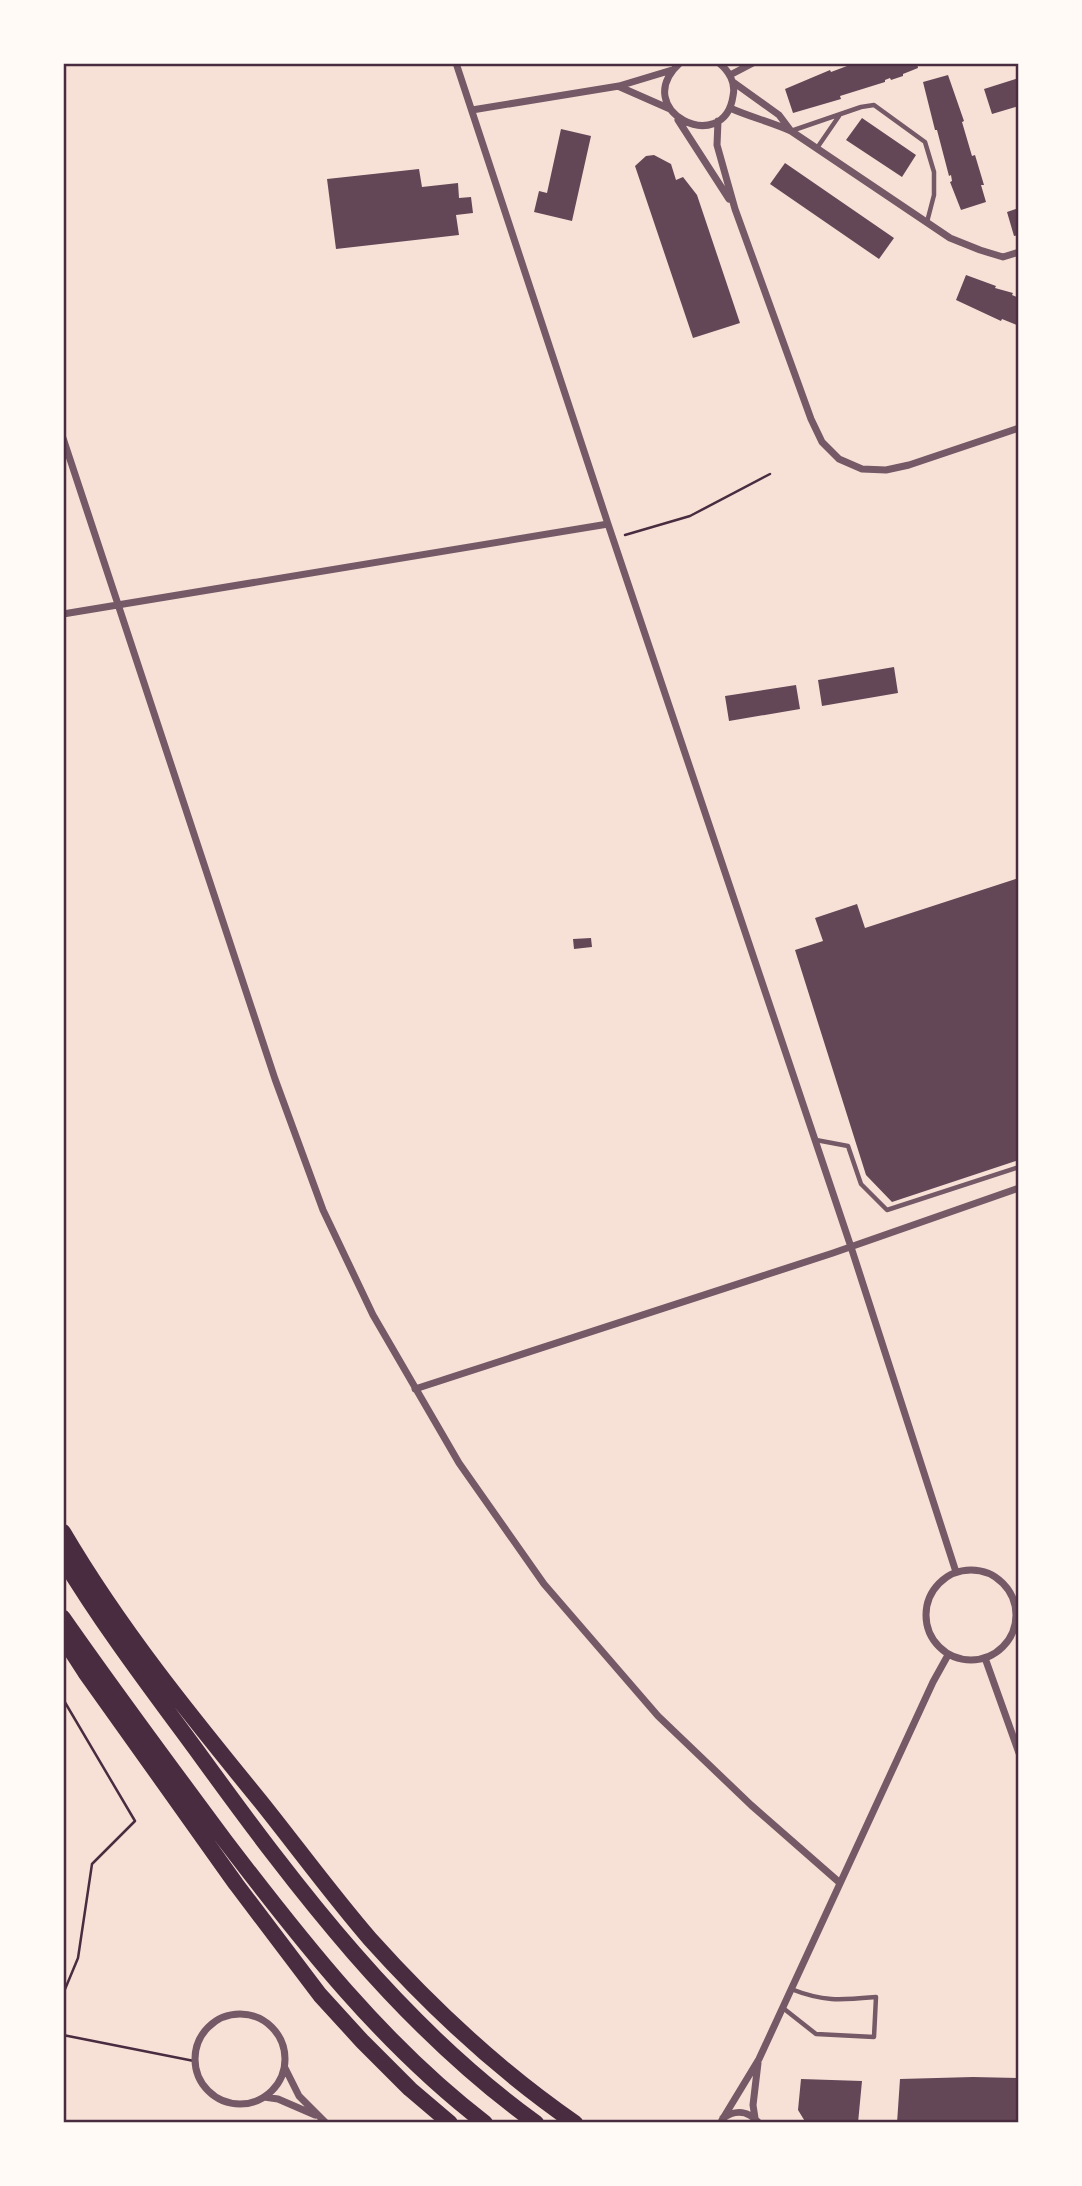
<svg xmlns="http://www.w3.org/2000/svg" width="1082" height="2186" font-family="'Golos Text',sans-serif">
	<rect width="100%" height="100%" fill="#f7e1d7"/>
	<!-- building -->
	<path fill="#644757" d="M 855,63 L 917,63 L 918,68 L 903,74 L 903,76 L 891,80 L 890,78 L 885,80 L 885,82 L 840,96 L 841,99 L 793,113 L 785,89 L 830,70 L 831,72 Z
		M 948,75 L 964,121 L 962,122 L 972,156 L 975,155 L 984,185 L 981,185 L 986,202 L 961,210 L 950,182 L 952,181 L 951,175 L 949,176 L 937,130 L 935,130 L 923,82 Z
		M 1019,78 L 1019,106 L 992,114 L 984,89 Z
		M 862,118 L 916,155 L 902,177 L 846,140 Z
		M 561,129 L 591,136 L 572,221 L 534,212 L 539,191 L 547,193 Z
		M 654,155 L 671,164 L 676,180 L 683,177 L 697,195 L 740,323 L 693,338 L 635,166 L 646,156 Z
		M 785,163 L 894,238 L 879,259 L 770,184 Z
		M 419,169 L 422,187 L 458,183 L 459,198 L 471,197 L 473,213 L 456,215 L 459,235 L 336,249 L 327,179 Z
		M 1019,208 L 1019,235 L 1014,236 L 1007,212 Z
		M 966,275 L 996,286 L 995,288 L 1013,293 L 1012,295 L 1019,298 L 1019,326 L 1002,319 L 1001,321 L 956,300 Z
		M 894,667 L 898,693 L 822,706 L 818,680 Z
		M 796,685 L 800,709 L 729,721 L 725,696 Z
		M 1019,878 L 1019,1160 L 892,1202 L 866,1175 L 795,950 L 823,941 L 815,918 L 857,904 L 865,928 Z
		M 591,938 L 592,947 L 574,949 L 573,939 Z
		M 973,2077 L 1019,2078 L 1019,2123 L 897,2123 L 900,2079 Z
		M 801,2079 L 862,2081 L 858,2123 L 806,2123 L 798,2110 Z"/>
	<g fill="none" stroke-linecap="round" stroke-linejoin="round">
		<!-- path -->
		<path stroke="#4a2c40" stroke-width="2.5" d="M 625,535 L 690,516 L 770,474
			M 63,1699 L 135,1821 L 92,1864 L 78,1958 L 63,1994
			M 63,2035 L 194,2061"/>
		<!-- service -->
		<path stroke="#755966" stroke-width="4.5" d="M 791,131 L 861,107 L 874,105 L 925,142 L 934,172 L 934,195 L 927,222
			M 817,148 L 839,116
			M 816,1140 L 848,1146 L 861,1184 L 887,1210 L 1019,1167
			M 783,2008 L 816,2034 L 874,2037 L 876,1997 C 841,2000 824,2002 791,1989"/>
		<!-- minor -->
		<path stroke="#755966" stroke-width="7" d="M 456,63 L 608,524 L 851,1247 L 956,1572
			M 680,63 C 628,110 724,158 733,96 C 736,83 729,71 719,63
			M 730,75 L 753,63
			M 733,82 L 779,115 L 791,131
			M 620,87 L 670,109
			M 730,108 C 750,117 771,122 791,131 L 950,238 L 980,250 L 1003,257 L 1019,252
			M 472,110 L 619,86 L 672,70
			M 678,120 L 729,199
			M 718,121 L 717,145 L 735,209 L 811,419 L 822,442 L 839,459 L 862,469 L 886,470 L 909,465 L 1019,428
			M 63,438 L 275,1079 L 323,1210 L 373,1315 L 459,1463 L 544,1584 L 658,1716 L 751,1805 L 840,1883
			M 63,614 L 608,524
			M 415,1389 L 833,1253 L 1019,1188
			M926 1615a45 45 0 1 1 90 0a45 45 0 1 1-90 0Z
			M 985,1658 L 1019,1753
			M195 2059a45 45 0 1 1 90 0a45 45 0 1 1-90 0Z
			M 285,2068 L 299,2096 L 326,2123
			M 264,2097 L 278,2099 L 315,2115
			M 723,2118 C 736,2109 749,2111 759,2123
			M 755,2118 L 753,2105 L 758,2063
			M 722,2120 L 759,2059 L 933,1682 L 948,1655"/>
		<!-- motorway -->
		<path stroke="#4a2c40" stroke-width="16" d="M 63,1532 C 120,1629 190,1715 261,1802 C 297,1847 332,1895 370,1939 C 432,2008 498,2070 575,2123
			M 63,1559 C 104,1627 153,1691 200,1755 C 298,1890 400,2025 536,2123
			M 63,1618 C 116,1694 171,1768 226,1842 C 303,1943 383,2045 485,2123
			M 63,1638 L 85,1672 L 236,1884 L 320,1995 L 362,2041 L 410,2089 L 450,2123"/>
	</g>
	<!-- border -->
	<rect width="1082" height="2186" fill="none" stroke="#fffaf5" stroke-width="130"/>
	<rect x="65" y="65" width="952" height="2056" fill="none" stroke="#4a2c40" stroke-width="2.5"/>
</svg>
